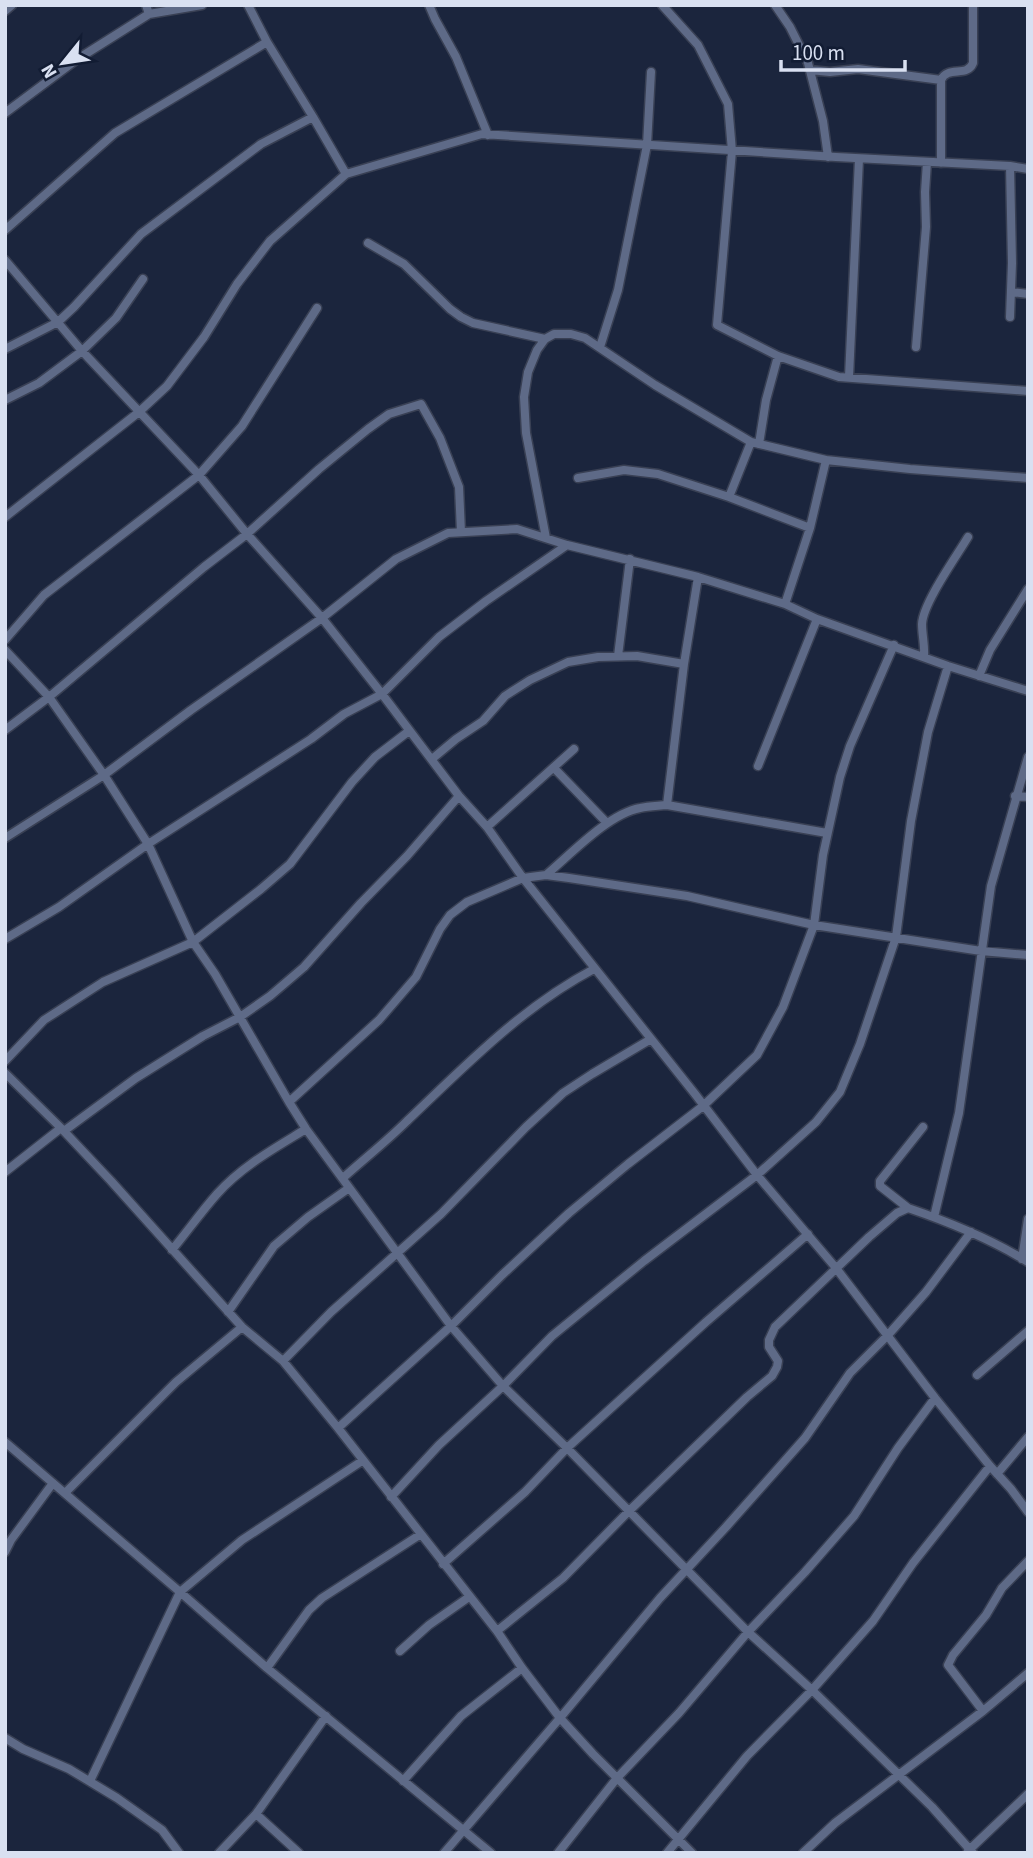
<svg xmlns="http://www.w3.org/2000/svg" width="1033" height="1858" font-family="'Source Sans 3',sans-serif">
	<rect width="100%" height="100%" fill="#1b253d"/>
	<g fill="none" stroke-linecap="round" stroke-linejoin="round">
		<defs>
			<path id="street" d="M 146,5 L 149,14 L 202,5
				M 248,5 L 267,42 L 313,117
				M 429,5 L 435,19 L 456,57 L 488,135
				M 662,5 L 698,45 L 728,104 L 732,151 L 717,325 L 778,356 L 839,377 L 1028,391
				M 775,5 L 790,27 L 808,63 L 823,121 L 828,157
				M 5,11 L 12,5
				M 810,70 L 830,72 L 858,69 L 941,80
				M 5,113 L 76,60 L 149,14
				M 941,163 L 941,80 C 948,65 967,78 973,63 L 973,5
				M 1010,166 L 1012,263 L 1010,317
				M 5,230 L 115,133 L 267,42
				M 368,243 L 404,264 L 450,309 L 461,317 L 473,323 L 545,339
				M 5,260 L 82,351 L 199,475 L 247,534 L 322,618 L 382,694 L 459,796 L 487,827 L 523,878 L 695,1094 L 757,1175 L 836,1268 L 935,1398 L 990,1466 L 1011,1489 L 1028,1512
				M 1011,292 L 1028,294
				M 600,347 L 618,290 L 647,145 L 651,72
				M 916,347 L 926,227 L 925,192 L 927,162
				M 5,349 L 58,322 L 74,307 L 141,234 L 261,144 L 313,117 L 346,174
				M 849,377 L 859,159
				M 5,400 L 39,383 L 82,351 L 116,318 L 143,279
				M 759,444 L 766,400 L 778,356
				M 578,478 L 624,470 L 658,474 L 729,497 L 810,528
				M 729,497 L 751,442
				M 5,517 L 139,412 L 167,386 L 204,337 L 237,284 L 270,241 L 346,174 L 482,134 L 836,157 L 1010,166 L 1028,169
				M 546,538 L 526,433 L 524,397 L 528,372 L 537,350 L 545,339 L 554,334 L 571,334 L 585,338 L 655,385 L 751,442 L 826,460
				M 785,604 L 810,528 L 826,460 L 910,469 L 1028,478
				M 5,640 L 44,595 L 199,475 L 242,426 L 317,308
				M 5,650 L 49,697 L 104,775 L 148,844 L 193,942 L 215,974 L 289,1102 L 306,1129 L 451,1326 L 503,1386 L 567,1448 L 748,1632 L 812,1690 L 932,1807 L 973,1853
				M 618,656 L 630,559
				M 924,657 C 925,646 922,635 922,624 C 923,603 956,557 968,537
				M 979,676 L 990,650 L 1028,589
				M 5,730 L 49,697 L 204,567 L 247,534 L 319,469 L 368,429 L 389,414 L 421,404 L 440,438 L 459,487 L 461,532
				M 432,759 L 456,739 L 483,721 L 505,696 L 530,680 L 568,662 L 598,657 L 637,656 L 684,664
				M 758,766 L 817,619
				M 554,768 L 607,823
				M 1015,796 L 1028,797
				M 667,805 L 827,833
				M 487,827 L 574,749
				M 5,838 L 104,775 L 191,710 L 322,618 L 396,559 L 448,533 L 517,529 L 567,545
				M 546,875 C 570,855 608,814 640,808 C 649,806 658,806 667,805 L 684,664 L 698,577
				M 5,939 L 59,907 L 148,844 L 311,739 L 344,714 L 382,694 L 439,637 L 486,601 L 567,545 L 698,577 L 785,604 L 817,619 L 948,666 L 1028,691
				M 5,1061 L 44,1020 L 103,982 L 193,942 L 261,889 L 290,864 L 352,782 L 375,757 L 409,731
				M 5,1073 L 61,1128 L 111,1181 L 242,1327 L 283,1361 L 338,1428 L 497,1631 L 522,1668 L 560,1718 L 593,1754 L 692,1853
				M 289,1102 L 379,1020 L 416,977 L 440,929 L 450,915 L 467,902 L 523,878 L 546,875 L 569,878 L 687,896 L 814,925 L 981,951 L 1028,955
				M 64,1131 L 136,1078 L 203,1036 L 240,1017 L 270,996 L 304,967 L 361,903 L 407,856 L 459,796
				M 5,1172 L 61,1128
				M 343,1178 C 364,1159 387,1141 407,1121 C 466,1065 522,1007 594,969
				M 908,1208 L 880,1186 L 880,1181 L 923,1127
				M 934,1217 L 959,1113 L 991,886 L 1028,757
				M 172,1250 C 187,1232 201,1212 217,1194 C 242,1166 275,1148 306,1129
				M 1022,1259 L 1028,1219
				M 228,1312 L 274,1246 L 308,1217 L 349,1188
				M 283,1361 L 331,1312 L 441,1214 L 526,1127 L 563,1093 L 592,1074 L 651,1039
				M 977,1375 L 1028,1331
				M 338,1428 L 451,1326 L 502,1275 L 569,1213 L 628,1164 L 703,1106 L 757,1055 L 783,1007 L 814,925 L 823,855 L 840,777 L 850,746 L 894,645
				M 5,1442 L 180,1592 L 267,1668 L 491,1853
				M 997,1474 L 1028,1437
				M 65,1493 L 176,1382 L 242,1327
				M 391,1497 L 439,1445 L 503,1386 L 552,1336 L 644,1261 L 757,1175 L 816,1122 L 840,1092 L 860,1044 L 896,937 L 911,821 L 928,732 L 948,666
				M 5,1552 L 11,1540 L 53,1483
				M 443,1564 L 525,1492 L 567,1448 L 706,1322 L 808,1234
				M 497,1631 L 563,1578 L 628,1512 L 747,1397 L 772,1376 L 777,1367 L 778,1361 L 769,1347 L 769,1340 L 775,1327 L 869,1237 L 897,1213 L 908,1208 C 949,1222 991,1239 1028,1262
				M 400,1651 L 429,1625 L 469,1597
				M 267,1668 L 309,1610 L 322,1598 L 421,1534
				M 983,1711 L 948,1665 L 953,1655 L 986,1615 L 1002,1588 L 1028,1561
				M 5,1738 L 23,1749 L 69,1769 L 117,1798 L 162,1830 L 179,1853
				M 90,1781 L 180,1592 L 242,1540 L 362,1461
				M 403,1781 L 461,1716 L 522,1668
				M 256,1814 L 299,1853
				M 968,1851 L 1028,1794
				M 219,1853 L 256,1814 L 326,1716
				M 444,1853 L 560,1718 L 660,1598 L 726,1527 L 805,1438 L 850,1373 L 888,1335 L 926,1292 L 971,1232
				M 558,1853 L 617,1778 L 679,1713 L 748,1632 L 805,1572 L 854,1516 L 898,1448 L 935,1398
				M 667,1853 L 747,1756 L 812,1690 L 873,1621 L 913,1563 L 990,1466
				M 803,1853 L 835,1823 L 983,1711 L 1028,1673"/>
		</defs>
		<!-- street casing -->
		<use href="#street" stroke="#394054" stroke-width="11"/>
		<!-- street -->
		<use href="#street" stroke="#5e6a87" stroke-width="8"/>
	</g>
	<!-- border -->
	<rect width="1033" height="1858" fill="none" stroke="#d9e0f1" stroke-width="14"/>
	<!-- north arrow -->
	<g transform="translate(63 63) rotate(240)" stroke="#121c33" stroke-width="5" paint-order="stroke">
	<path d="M0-5L12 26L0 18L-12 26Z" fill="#d9e0f1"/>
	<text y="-10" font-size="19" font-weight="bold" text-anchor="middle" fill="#d9e0f1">N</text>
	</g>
	<!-- scale -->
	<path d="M781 60v10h124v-10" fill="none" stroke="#d9e0f1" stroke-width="3.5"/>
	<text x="792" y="60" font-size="21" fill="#d9e0f1" stroke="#121c33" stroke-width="5" paint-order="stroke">100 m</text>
</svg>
